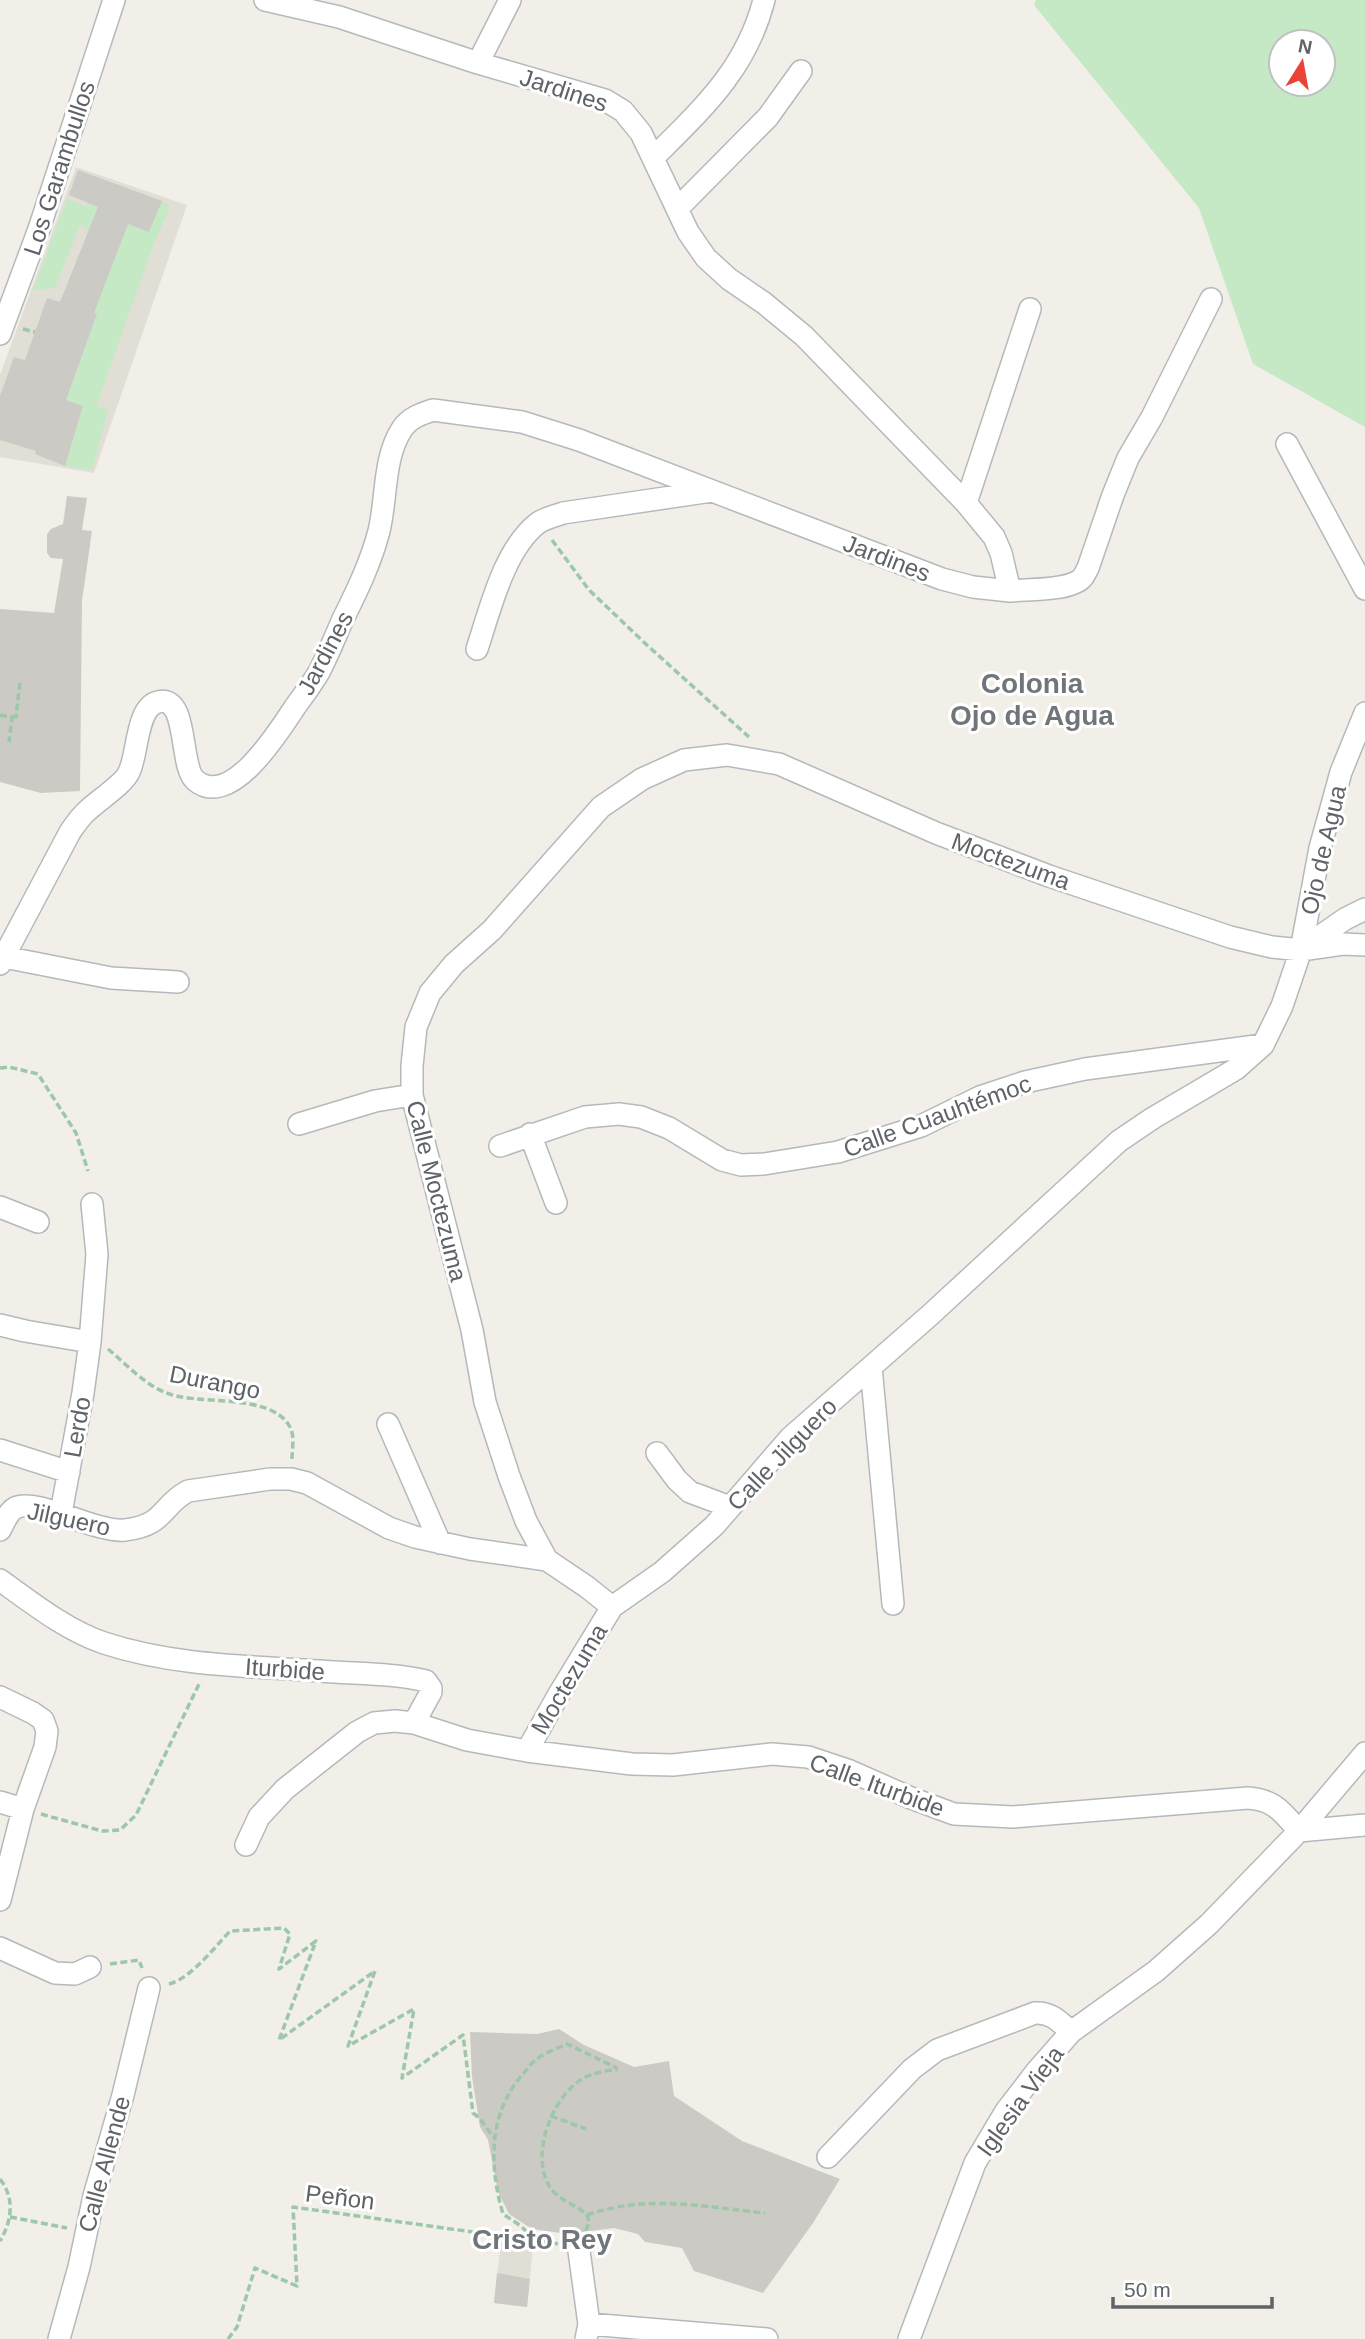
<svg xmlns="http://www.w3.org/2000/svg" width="1365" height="2339" font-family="Arial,sans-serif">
	<rect width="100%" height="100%" fill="#f1efe8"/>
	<!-- education -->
	<path fill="#e1ded6" d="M 76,167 L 187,205 L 94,473 L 0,457 L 0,375 Z
		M 501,2241 L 533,2245 L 527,2307 L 494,2303 Z"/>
	<!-- green -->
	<path fill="#c5e8c5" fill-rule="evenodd" d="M 1036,0 L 1365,0 L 1365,427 L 1253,364 L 1199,208 L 1034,5 ZM 1281,42 L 1323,42 L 1323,84 L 1281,84 Z
		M 67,199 L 86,207 L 89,202 L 128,220 L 128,224 L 149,232 L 162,201 L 170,206 L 149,256 L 97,405 L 108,411 L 92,470 L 65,466 L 83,406 L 55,396 L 75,376 L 97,314 L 93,312 L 120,245 L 80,225 L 55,288 L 33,290 Z"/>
	<!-- building -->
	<path fill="#cccac5" d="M 78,170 L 162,201 L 149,232 L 128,224 L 94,313 L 97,314 L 66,400 L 83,406 L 65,466 L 35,454 L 36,451 L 0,440 L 0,396 L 14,357 L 25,360 L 47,298 L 60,302 L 98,207 L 69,195 Z
		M 67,496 L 87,498 L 82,530 L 92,531 L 82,601 L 80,791 L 41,793 L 0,782 L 0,609 L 54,613 L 63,559 L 51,558 L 47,553 L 47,534 L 51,529 L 63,524 Z
		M 559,2029 L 584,2045 L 634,2067 L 669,2061 L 674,2096 L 742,2141 L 840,2179 L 813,2223 L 763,2293 L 694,2271 L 682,2248 L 645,2242 L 638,2234 L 614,2228 L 568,2234 L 532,2229 L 509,2214 L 498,2192 L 488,2140 L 480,2127 L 472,2077 L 470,2032 L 537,2034 Z
		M 497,2273 L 530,2279 L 527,2307 L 494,2303 Z"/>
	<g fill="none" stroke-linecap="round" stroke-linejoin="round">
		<defs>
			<path id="minor" d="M 478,63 L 510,0
				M 653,158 C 702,109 746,70 764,0
				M 678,208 L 768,117 L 801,71
				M 0,334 L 39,229 L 114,0
				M 1287,444 L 1365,589
				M 966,503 L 1030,309
				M 1010,591 C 1028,589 1070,591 1082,578 C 1085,575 1086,571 1088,568 L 1113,495 L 1128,458 L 1152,417 L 1211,299
				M 477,649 C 490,610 504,549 538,523 C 545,518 555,516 563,513 L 712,491
				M 1306,946 L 1345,919 L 1365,909
				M 4,957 L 111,978 L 178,982
				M 0,964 L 70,832 C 75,825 80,817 87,811 C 96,802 125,783 129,772 C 138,755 136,707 158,702 C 189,694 179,766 195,780 C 230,811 279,731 295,707 C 303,696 312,684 319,672 C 328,655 335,637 343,619 C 357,591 371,562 379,531 C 387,498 383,458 402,429 C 409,418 421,414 433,410 L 522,422 L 579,440 L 942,579 L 973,587 L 1010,591 L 1001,553 L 994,537 L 966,503 L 804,336 L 764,303 L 729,279 L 706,258 L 688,232 L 641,133 L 623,111 L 605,100 L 478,63 L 339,17 L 265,0
				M 299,1124 L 375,1101 L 412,1095
				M 530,1134 L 556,1203
				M 500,1146 L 585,1117 L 619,1114 L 641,1117 L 669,1128 L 722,1160 L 741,1165 L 764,1164 L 838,1152 L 921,1126 L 980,1097 L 1025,1082 L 1085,1069 L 1263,1045
				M 0,1207 L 38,1222
				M 0,1325 L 25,1331 L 90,1342
				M 871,1367 L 893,1604
				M 388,1424 L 440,1543
				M 0,1450 L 69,1472
				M 657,1453 L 677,1480 L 690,1492 L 730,1507
				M 61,1513 L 83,1393 L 90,1342 L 97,1254 L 92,1204
				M 0,1530 C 4,1523 8,1512 15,1508 C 37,1497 95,1533 125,1530 C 166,1525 160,1506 188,1491 L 270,1479 L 291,1479 L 307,1483 L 389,1528 L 415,1537 L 470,1549 L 547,1560 L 587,1587 L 612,1607
				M 547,1560 L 526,1521 L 509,1476 L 485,1402 L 472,1330 L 412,1095 L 412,1066 L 416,1027 L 430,993 L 454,964 L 492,930 L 601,807 L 642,779 L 684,760 L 727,755 L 779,764 L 936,833 L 1049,876 L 1230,937 L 1272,947 L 1301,950 L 1343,944 L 1365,945
				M 0,1580 C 32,1603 66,1630 104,1643 C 174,1666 248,1666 320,1671 C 355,1674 393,1673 426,1681 L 431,1688 L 431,1692 L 414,1723
				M 0,1697 L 33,1713 L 43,1720 L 47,1731 L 45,1747 L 23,1809 L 0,1900
				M 527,1751 L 559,1694 L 612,1607 L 662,1572 L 714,1526 L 790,1438 L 929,1316 L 1119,1141 L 1153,1118 L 1236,1069 L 1263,1045 L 1282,1006 L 1301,950 L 1320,848 L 1341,772 L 1365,713
				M 0,1802 L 23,1809
				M 1299,1831 L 1365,1825
				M 246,1845 L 259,1817 L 285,1789 L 357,1732 L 374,1723 L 395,1721 L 414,1723 L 467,1740 L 527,1751 L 632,1764 L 673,1765 L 772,1754 L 808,1757 L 850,1771 L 911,1798 L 954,1814 L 1013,1817 L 1248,1798 C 1275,1800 1282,1812 1299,1831
				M 0,1948 L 55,1973 L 75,1974 L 90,1967
				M 828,2157 L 912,2069 L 937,2050 L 1035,2013 C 1051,2012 1059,2021 1071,2032
				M 579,2251 L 589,2324 L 586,2339
				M 589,2324 L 767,2339
				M 59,2339 L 79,2267 L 94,2196 L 123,2095 L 149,1988
				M 909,2339 L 975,2163 L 1006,2111 L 1036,2072 L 1071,2032 L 1156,1971 L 1209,1924 L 1299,1831 L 1365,1753"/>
		</defs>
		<!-- minor casing -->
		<use href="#minor" stroke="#b5b8bc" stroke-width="24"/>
		<!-- path -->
		<path stroke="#9cc7a9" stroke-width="3.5" stroke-dasharray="7 3.5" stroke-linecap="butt" d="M 23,329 L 35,332
			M 552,540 L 589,590 L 648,646 L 749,737
			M 0,715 L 12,717 L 9,742
			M 12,717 L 16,717 L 20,682
			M 0,1068 L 9,1067 L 38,1074 L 76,1133 L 88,1171
			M 108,1349 C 126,1364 143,1383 164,1392 C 197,1407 270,1391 290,1427 C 295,1436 292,1449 292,1459
			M 41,1814 L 102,1831 L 120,1830 L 136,1815 L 200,1682
			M 110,1964 L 139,1960 L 142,1968
			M 169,1984 C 190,1979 215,1947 230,1931 L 284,1928 L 290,1934 L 279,1969 L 316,1941 L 279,2040 L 375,1971 L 348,2046 L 414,2009 L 402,2078 L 463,2035 L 473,2113 C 483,2120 486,2129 494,2137
			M 551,2116 L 586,2129
			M 0,2179 C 15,2198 12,2221 0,2241
			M 587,2215 C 646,2194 705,2207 765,2213
			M 10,2217 L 67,2228
			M 586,2231 L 589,2221 L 587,2215 C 577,2205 561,2201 552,2190 C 528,2159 551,2098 582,2079 C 592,2073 606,2071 618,2069
			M 534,2240 L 521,2226 L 503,2214 C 489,2167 488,2113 523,2074 C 527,2069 532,2062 538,2058 C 547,2052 558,2048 567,2044 L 617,2068
			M 228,2339 L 237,2327 L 255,2268 L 297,2286 L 293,2207 L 559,2244"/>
		<!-- minor -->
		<use href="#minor" stroke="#fff" stroke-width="21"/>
	</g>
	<g text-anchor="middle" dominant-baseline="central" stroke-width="6" stroke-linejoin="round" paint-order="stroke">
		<!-- street labels -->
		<g font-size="24" fill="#5f6368" stroke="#fff">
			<text transform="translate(564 90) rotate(18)">Jardines</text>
			<text transform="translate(59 168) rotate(-72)">Los Garambullos</text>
			<text transform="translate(887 558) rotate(21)">Jardines</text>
			<text transform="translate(325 653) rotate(-62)">Jardines</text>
			<text transform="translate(1323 850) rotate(-77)">Ojo de Agua</text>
			<text transform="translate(1011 861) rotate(20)">Moctezuma</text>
			<text transform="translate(937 1116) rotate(-20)">Calle Cuauhtémoc</text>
			<text transform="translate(437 1191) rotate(76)">Calle Moctezuma</text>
			<text transform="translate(215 1382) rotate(11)">Durango</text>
			<text transform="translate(77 1427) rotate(-80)">Lerdo</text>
			<text transform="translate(782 1454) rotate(-46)">Calle Jilguero</text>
			<text transform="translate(69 1519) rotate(12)">Jilguero</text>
			<text transform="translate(285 1669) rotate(4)">Iturbide</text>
			<text transform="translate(569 1679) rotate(-59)">Moctezuma</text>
			<text transform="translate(877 1785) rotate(20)">Calle Iturbide</text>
			<text transform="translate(1020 2101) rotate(-54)">Iglesia Vieja</text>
			<text transform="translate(104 2164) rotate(-75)">Calle Allende</text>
			<text transform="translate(340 2197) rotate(7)">Peñon</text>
		</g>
		<!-- quarter labels -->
		<g font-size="28" font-weight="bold" fill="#70757a" stroke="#fff">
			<text x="1032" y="683">Colonia<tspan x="1032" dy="32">Ojo de Agua</tspan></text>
			<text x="542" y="2239">Cristo Rey</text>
		</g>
	</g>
	<!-- north arrow -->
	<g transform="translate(1302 63) rotate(11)"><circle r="33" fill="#ffffff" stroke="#bfc1c3" stroke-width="2"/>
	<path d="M0-5L12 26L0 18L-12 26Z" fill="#ea4335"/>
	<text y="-10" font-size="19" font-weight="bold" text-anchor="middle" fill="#5f6368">N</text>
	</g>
	<!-- scale -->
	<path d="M1113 2297v10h159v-10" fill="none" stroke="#5f6368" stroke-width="3.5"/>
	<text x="1124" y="2297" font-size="21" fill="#5f6368" stroke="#ffffff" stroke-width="5" paint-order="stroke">50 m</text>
</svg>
